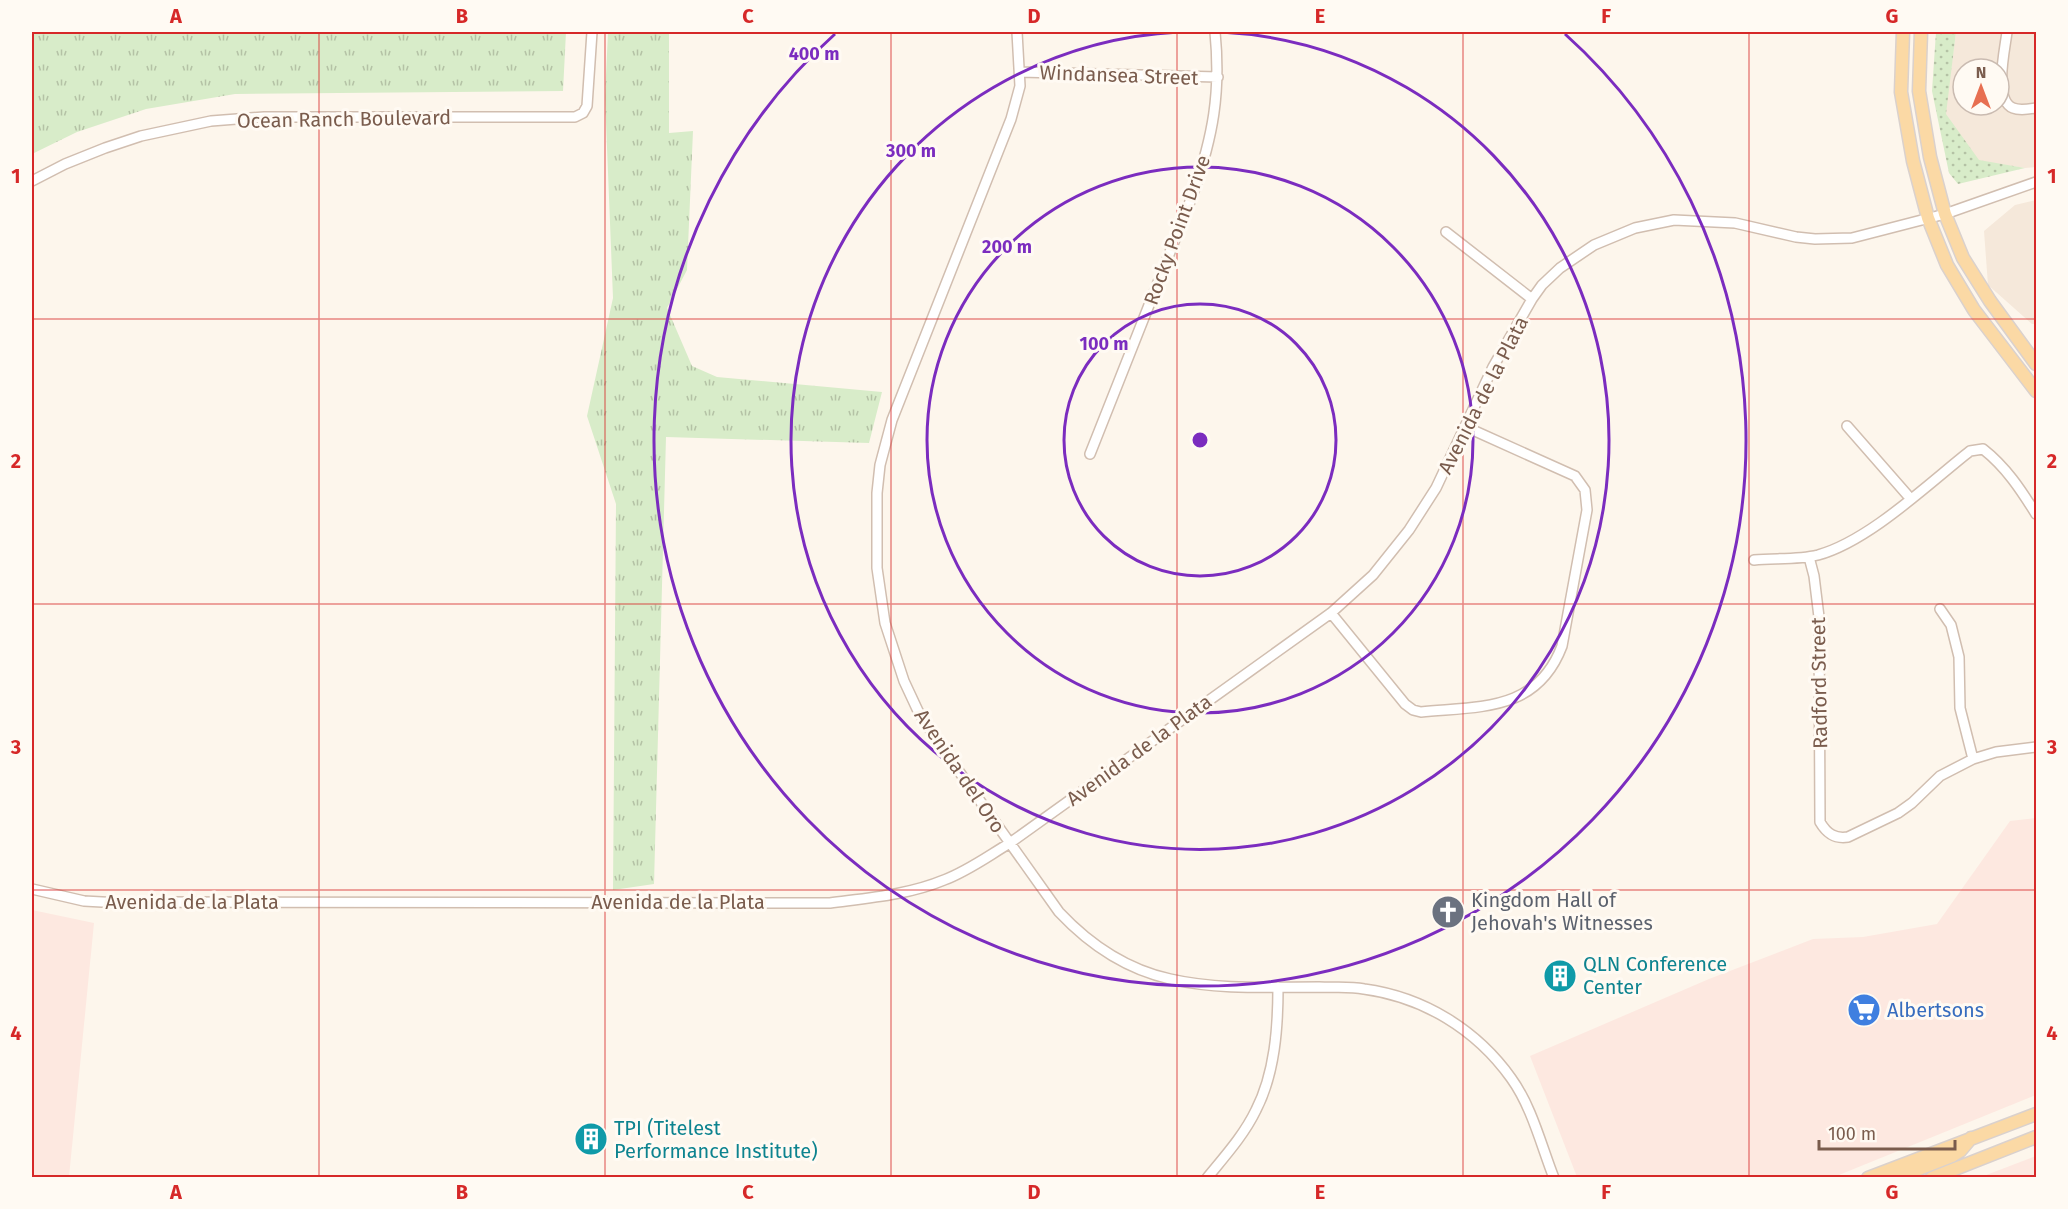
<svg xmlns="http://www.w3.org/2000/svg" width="2068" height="1209" font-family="'Fira Sans',sans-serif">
	<defs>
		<pattern id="grass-tufts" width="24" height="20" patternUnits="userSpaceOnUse" patternTransform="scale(1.5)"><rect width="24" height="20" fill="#d8ecc9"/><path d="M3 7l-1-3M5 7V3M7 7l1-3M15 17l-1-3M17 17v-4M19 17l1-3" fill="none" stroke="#b4c2a5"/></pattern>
		<pattern id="park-dots" width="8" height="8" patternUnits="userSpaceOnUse" patternTransform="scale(1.5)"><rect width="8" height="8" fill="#d8ecc9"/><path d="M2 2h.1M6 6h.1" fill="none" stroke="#b4c2a5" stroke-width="1.8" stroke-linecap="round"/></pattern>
	</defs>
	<rect width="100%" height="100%" fill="#fdf6ec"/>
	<!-- residential -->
	<path fill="#f5e8da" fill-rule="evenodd" d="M 1956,32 L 2036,32 L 2036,167 L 2025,168 L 1979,161 L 1945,114 ZM 1963,69 L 1999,69 L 1999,105 L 1963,105 Z
		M 2036,200 L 2036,324 L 2032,324 L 1988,285 L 1984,231 L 2015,205 Z"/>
	<!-- commercial -->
	<path fill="#fde8e0" d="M 2036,818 L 2036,1095 L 1834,1177 L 1577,1177 L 1530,1056 L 1709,979 L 1813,939 L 1863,937 L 1937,924 L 2010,821 Z
		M 32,910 L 94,923 L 69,1177 L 32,1177 Z
		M 2036,1156 L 2036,1177 L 1981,1177 Z"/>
	<!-- grass -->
	<path fill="url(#grass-tufts)" d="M 32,32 L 566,32 L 563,91 L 235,94 L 146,109 L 77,132 L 32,154 Z
		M 608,32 L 669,32 L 669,133 L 693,131 L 687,270 L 667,308 L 692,366 L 717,377 L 882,392 L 869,443 L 666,437 L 654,884 L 613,890 L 616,504 L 587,416 L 613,298 L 605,97 Z"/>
	<!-- park -->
	<path fill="url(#park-dots)" d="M 1936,32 L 1956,32 L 1946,114 L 1979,160 L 2025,168 L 1958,184 L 1949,173 L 1932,91 Z"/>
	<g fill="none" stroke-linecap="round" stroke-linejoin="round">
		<defs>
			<path id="minor" d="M 1017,32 L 1020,86 L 1011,119 L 892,420 L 880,465 L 877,493 L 877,568 L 885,623 L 904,681 L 918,711 L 936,739 L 1059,912 C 1090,945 1125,969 1170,979 C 1218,990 1270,987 1319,987 C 1334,988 1349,986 1364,989 C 1423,997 1476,1029 1511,1078 C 1532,1107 1541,1145 1554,1178
				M 2007,32 C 2005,49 1993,100 2013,108 C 2020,111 2029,109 2036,108
				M 1020,72 L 1218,77
				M 32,181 L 65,164 L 105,148 L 141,136 L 211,121 L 264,117 L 575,117 L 583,113 L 587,106 L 592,32
				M 1446,232 L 1532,299
				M 1847,426 L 1910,498
				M 1090,454 L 1193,194 C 1213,136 1221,93 1215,32
				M 1809,557 L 1814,576 L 1819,617 L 1820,822 C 1827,834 1835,839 1848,837 L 1898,813 L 1912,803 L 1940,776 L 1973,759 L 1996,752 L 2036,747
				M 1754,560 C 1775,558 1798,560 1818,555 C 1869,541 1928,484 1970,451 L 1983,449 C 2006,467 2021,490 2036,514
				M 1940,609 L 1951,625 L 1959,657 L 1960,708 L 1973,759
				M 1331,613 L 1405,704 L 1413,710 L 1421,712 C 1480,706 1537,712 1562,646 L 1587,510 L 1585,490 L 1575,476 L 1466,427
				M 32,889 L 84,901 L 138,904 L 162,902 L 830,903 C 868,898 908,895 944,880 C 968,871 988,856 1010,843 L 1331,613 L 1373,575 L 1409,530 L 1436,488 L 1493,367 L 1532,299 L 1542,285 L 1560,268 L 1594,245 L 1635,228 L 1674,220 L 1735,223 L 1796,237 L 1815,239 L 1852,238 L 1945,214 L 2036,182
				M 1207,1178 C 1225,1156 1244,1135 1256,1110 C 1275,1073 1278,1027 1278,987"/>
			<path id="major" d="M 1903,32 L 1901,92 L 1913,161 L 1928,218 L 1947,265 L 1974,310 L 2036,391
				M 1921,32 L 1919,91 L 1930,157 L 1945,214 L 1963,258 L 1990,301 L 2036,364
				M 1868,1178 L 2036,1114
				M 1896,1178 L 1952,1156 L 1960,1151 L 1971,1138
				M 1932,1178 L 2036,1137"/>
		</defs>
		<!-- minor casing -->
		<use href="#minor" stroke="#d1beb0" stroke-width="12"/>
		<!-- major casing -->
		<use href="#major" stroke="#dad1cd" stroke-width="15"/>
		<!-- minor -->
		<use href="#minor" stroke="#fff" stroke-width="9"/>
		<!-- major -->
		<use href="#major" stroke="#fbd9a5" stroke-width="12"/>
	</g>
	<!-- grid -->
	<path fill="none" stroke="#d62828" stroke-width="1.5" stroke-opacity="0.55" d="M 319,32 L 319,1178M 605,32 L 605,1178M 891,32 L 891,1178M 1177,32 L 1177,1178M 1463,32 L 1463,1178M 1749,32 L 1749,1178M 32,319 L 2036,319M 32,604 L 2036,604M 32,890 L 2036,890"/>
	<!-- distance rings -->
	<g fill="none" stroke="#7b2cbf" stroke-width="3">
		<circle cx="1200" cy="440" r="136"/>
		<circle cx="1200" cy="440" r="273"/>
		<path d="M1221 32A409 409 0 1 1 1179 32"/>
		<path d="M1565 34A546 546 0 1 1 835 34"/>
	</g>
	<!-- icons -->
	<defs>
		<symbol id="church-disc" viewBox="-11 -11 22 22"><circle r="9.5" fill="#6b7280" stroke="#fffaf3"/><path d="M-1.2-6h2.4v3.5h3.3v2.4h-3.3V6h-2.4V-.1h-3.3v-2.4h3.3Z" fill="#fff"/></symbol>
		<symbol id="building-disc" viewBox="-11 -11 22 22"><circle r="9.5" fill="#0f9aa8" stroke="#fffaf3"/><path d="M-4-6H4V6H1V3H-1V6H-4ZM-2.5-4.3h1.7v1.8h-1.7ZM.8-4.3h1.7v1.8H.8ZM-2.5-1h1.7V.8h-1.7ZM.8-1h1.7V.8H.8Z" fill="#fff"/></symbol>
		<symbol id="supermarket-disc" viewBox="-11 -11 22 22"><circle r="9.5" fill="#3f7fe0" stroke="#fffaf3"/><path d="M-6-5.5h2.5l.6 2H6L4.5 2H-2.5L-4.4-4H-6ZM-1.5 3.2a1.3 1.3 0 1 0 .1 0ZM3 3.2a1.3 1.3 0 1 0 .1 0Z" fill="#fff"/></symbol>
	</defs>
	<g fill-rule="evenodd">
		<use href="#church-disc" x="1429" y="893" width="38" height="38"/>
		<use href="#building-disc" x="1541" y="957" width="38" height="38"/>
		<use href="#supermarket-disc" x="1845" y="991" width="38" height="38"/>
		<use href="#building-disc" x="572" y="1120" width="38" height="38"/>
	</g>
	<g text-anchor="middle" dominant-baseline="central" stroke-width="6" stroke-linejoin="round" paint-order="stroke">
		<!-- street labels -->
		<g font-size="20" fill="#7a5c4d" stroke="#fffaf3">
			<text transform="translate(1119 75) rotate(2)">Windansea Street</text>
			<text transform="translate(344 119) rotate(-1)">Ocean Ranch Boulevard</text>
			<text transform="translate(1177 230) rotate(-70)">Rocky Point Drive</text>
			<text transform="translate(1483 395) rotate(-63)">Avenida de la Plata</text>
			<text transform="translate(1819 683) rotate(-91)">Radford Street</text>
			<text transform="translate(1139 750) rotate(-36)">Avenida de la Plata</text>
			<text transform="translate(960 771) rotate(56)">Avenida del Oro</text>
			<text x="192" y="902">Avenida de la Plata</text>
			<text x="678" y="902">Avenida de la Plata</text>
		</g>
		<!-- worship labels -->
		<g font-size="20" fill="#5b616d" stroke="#fffaf3" text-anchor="start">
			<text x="1471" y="900">Kingdom Hall of<tspan x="1471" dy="23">Jehovah's Witnesses</tspan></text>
		</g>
		<!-- culture labels -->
		<g font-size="20" fill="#0d838f" stroke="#fffaf3" text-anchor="start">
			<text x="1583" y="964">QLN Conference<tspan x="1583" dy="23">Center</tspan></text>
			<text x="614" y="1128">TPI (Titelest<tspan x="614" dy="23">Performance Institute)</tspan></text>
		</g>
		<!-- shop labels -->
		<g font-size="20" fill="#366cbe" stroke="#fffaf3" text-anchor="start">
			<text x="1887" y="1010">Albertsons</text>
		</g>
	</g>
	<circle cx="1200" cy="440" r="9" fill="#7b2cbf" stroke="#fffaf3" stroke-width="3"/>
	<g font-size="18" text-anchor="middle" font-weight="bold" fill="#7b2cbf" stroke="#fffaf3" stroke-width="6" stroke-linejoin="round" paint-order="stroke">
		<text x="814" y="60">400 m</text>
		<text x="911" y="157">300 m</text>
		<text x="1007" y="253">200 m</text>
		<text x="1104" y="350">100 m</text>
	</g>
	<!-- border -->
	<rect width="2068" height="1209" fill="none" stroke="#fffaf3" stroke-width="66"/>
	<!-- north arrow -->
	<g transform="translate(1981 87)"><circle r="28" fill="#fffaf3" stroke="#cabbb1" stroke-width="1.5"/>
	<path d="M0-4.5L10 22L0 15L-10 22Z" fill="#e76f51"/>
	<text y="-9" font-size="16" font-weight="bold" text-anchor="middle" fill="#7a5c4d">N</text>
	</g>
	<!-- scale -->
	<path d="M1819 1140v9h136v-9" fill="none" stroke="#7a5c4d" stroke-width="3"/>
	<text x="1828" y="1140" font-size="18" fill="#7a5c4d" stroke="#fffaf3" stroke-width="4.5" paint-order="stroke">100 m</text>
	<rect x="33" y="33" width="2002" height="1143" fill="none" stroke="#d62828" stroke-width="2"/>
	<g font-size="20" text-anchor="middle" font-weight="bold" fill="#d62828">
		<text x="176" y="23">A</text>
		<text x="462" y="23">B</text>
		<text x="748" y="23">C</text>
		<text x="1034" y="23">D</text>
		<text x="1320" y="23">E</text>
		<text x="1606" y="23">F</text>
		<text x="1892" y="23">G</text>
		<text x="16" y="183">1</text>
		<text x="2052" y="183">1</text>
		<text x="16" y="468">2</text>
		<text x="2052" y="468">2</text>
		<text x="16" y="754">3</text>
		<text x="2052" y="754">3</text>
		<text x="16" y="1040">4</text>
		<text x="2052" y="1040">4</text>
		<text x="176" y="1199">A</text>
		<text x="462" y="1199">B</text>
		<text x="748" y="1199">C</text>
		<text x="1034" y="1199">D</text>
		<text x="1320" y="1199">E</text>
		<text x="1606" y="1199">F</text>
		<text x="1892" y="1199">G</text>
	</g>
</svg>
